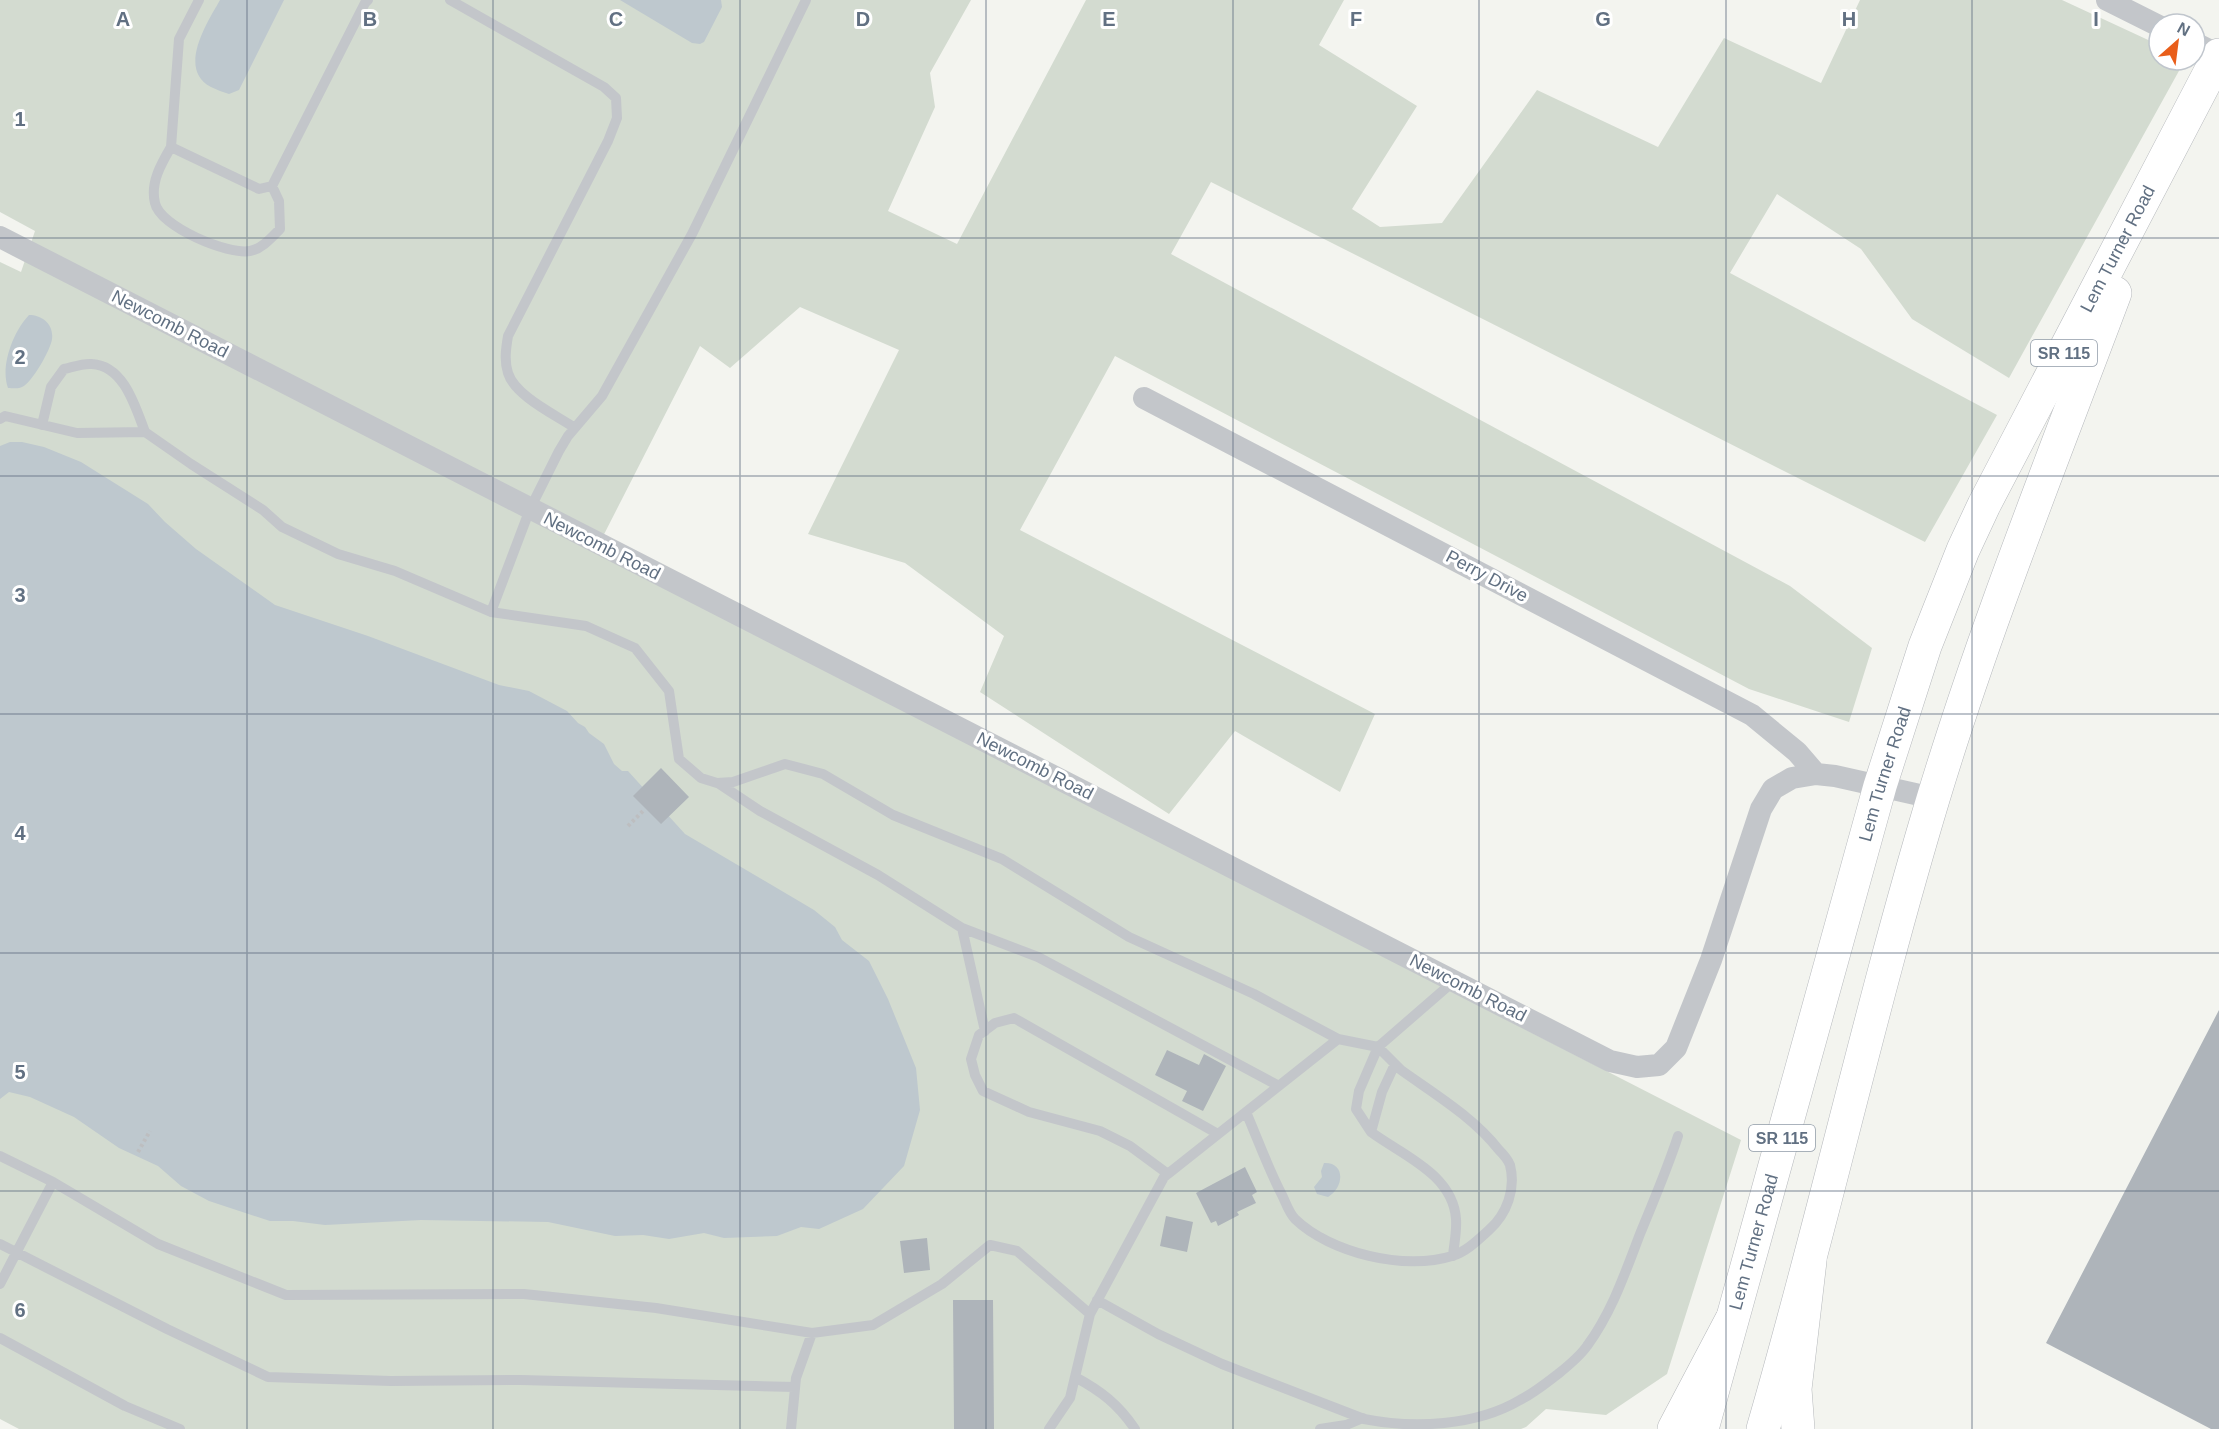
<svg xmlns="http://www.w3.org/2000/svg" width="2219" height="1429" font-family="Helvetica,sans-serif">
	<rect width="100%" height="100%" fill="#f3f4ef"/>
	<!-- green -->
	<path fill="#d3dbd0" d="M 0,0 L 971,0 L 930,73 L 935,107 L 888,211 L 957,244 L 1086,0 L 1344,0 L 1319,45 L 1417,106 L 1352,209 L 1380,227 L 1442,223 L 1537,90 L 1658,147 L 1724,38 L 1821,83 L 1860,0 L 2062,0 L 2159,45 L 2159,60 L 2185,60 L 2009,378 L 1912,319 L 1861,249 L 1777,194 L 1730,273 L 1997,415 L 1925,542 L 1211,182 L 1171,254 L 1790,586 L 1872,648 L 1849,722 L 1749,689 L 1115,356 L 1020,530 L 1375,714 L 1340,792 L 1235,731 L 1169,814 L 980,692 L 1004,636 L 905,563 L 808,534 L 899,350 L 800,307 L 730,368 L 700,346 L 595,552 L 1741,1140 L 1667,1374 L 1606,1415 L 1546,1409 L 1526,1427 L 1521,1429 L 19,1429 L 0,1419 L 0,262 L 21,272 L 35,231 L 0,212 Z"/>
	<!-- water -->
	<path fill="#bec8ce" d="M 220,0 L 284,0 L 239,90 L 229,94 C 223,92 217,90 211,87 C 177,69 207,23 220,0 Z
		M 620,0 L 721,0 L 722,7 L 704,42 L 700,44 L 692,43 Z
		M 29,315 C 42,315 54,324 52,339 C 51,349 32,383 22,387 C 19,389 12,388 8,388 C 0,366 13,332 29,315 Z
		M 10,442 L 22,442 L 44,447 L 81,462 L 148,504 L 165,522 L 196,549 L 275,605 L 368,636 L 499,685 L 529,691 L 567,711 L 578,723 L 585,727 L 589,733 L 604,744 L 614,764 L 622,771 L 628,771 L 685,834 L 814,910 L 835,927 L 842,940 L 869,961 L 888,999 L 916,1068 L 920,1110 L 904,1166 L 863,1209 L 819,1229 L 801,1227 L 777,1236 L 724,1238 L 704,1233 L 669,1239 L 643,1235 L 615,1236 L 548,1222 L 421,1220 L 325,1225 L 293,1221 L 270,1221 L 209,1201 L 181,1186 L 158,1166 L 119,1148 L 74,1117 L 30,1097 L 9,1092 L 0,1099 L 0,446 Z
		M 1324,1163 C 1346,1162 1344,1188 1328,1197 L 1317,1194 L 1314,1187 L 1322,1177 L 1321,1171 Z"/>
	<!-- building -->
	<path fill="#aeb4ba" d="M 661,768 L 689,797 L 661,824 L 633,796 Z
		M 2219,1010 L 2219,1429 L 2211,1429 L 2046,1343 Z
		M 1167,1050 L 1199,1065 L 1204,1054 L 1226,1066 L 1203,1111 L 1182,1101 L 1187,1091 L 1155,1075 Z
		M 1245,1167 L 1257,1192 L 1252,1195 L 1256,1203 L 1237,1212 L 1239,1215 L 1218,1226 L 1216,1221 L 1211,1223 L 1196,1193 Z
		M 1166,1216 L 1193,1222 L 1187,1252 L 1160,1246 Z
		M 927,1238 L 930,1270 L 904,1273 L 900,1241 Z
		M 953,1300 L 993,1300 L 994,1429 L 954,1429 Z"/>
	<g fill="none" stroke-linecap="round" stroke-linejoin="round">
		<defs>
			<g id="primary">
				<path id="s1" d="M 1702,1429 L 1880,786 L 1925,646 L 1963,550 L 1984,505 L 2219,55"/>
				<path d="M 1763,1429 C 1824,1220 1870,1008 1933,799 C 1985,627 2052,461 2115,293"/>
			</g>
			<path id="motorway" d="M 1674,1429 L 1731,1321
				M 1798,1429 L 1795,1389 L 1810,1261"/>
		</defs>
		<!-- primary casing -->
		<use href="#primary" stroke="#b6b9bd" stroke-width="34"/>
		<!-- motorway casing -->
		<use href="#motorway" stroke="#b5b8bb" stroke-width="34"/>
		<!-- path -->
		<path stroke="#bdbec0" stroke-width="4" stroke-dasharray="3 3" stroke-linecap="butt" d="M 628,826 L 645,809
			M 138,1152 L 150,1131"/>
		<!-- service -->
		<path stroke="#c3c6ca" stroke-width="10" d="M 199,0 L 179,39 L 171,147 L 259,189 L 272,186 L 365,3 L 368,0
			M 450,0 L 604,87 L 616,98 L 617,118 L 608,141 L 508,336 C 506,348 504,361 508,373 C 515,396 556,415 575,428
			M 171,147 C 161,164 150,183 155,203 C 160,227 228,255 250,251 C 262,249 272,237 280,229 L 279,201 L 272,186
			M 0,419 L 5,416 L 77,433 L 145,432 L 191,464 L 263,510 L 282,527 L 338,554 L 395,571 L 491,612 L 586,626 L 635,648 L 669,691 L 679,759 L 701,778 L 717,783 L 733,782 L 785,764 L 823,774 L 893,815 L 1002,859 L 1129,937 L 1254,994 L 1338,1039
			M 42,425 L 51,387 L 64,369 C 73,367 83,363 92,364 C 124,366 135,406 145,432
			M 491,612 L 530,509 L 559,451 L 568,436 L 602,396 L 692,234 L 806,0
			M 718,783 L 760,811 L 878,875 L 962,928 L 985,1031
			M 962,928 L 1038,957 L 1279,1086
			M 1246,1112 C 1258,1140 1268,1168 1282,1195 C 1286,1203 1289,1213 1295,1219 C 1330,1253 1405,1271 1452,1256 C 1466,1252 1478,1240 1489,1230 C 1507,1214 1516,1189 1510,1165 C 1508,1160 1503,1154 1499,1150 C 1473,1117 1436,1095 1401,1070 L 1378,1047 L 1359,1091 L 1356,1109 L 1371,1132 L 1382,1092 L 1395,1064
			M 1371,1132 C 1402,1155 1453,1174 1456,1219 C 1457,1231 1454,1244 1453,1256
			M 0,1156 L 53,1182 L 158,1244 L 286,1295 L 524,1294 L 656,1308 L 812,1333 L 873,1325 L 942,1284 L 990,1245 L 1017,1251 L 1090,1314
			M 1168,1174 L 1130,1146 L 1100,1131 L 1029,1112 L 983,1091 L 975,1075 L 971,1059 L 979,1035 L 995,1023 L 1014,1018 L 1218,1134
			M 0,1244 L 167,1329 L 268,1377 L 391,1381 L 521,1380 L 795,1387
			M 0,1284 L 53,1182
			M 1097,1300 L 1158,1334 L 1222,1364 L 1364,1419 C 1413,1429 1476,1426 1520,1400 C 1534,1393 1546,1383 1558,1374 C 1568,1366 1580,1356 1587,1346 C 1612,1312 1625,1273 1640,1234 C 1653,1202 1667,1170 1678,1136
			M 0,1338 L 125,1406 L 180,1429
			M 1075,1377 C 1101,1391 1118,1404 1135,1429
			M 791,1429 L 796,1378 L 812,1333
			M 1049,1429 L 1070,1398 L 1090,1314 L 1164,1177 L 1338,1039 L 1378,1047 L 1454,981
			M 1320,1429 L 1346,1425 L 1363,1418"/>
		<!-- minor -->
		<path stroke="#c3c6ca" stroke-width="22" d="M 2107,0 L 2159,26
			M 2195,43 L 2219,55
			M 0,237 L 1610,1061 L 1637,1067 L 1659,1065 L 1676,1048 L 1711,960 L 1761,809 L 1773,789 L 1792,778 L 1816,774 L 1835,776 L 1933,798
			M 1144,398 L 1752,715 L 1797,752 L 1816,774"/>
		<!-- primary -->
		<use href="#primary" stroke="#fff" stroke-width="33"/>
		<!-- motorway -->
		<use href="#motorway" stroke="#fff" stroke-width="33"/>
	</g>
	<!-- grid -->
	<path fill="none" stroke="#617082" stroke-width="1.5" stroke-opacity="0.55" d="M 247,0 L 247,1429M 493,0 L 493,1429M 740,0 L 740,1429M 986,0 L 986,1429M 1233,0 L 1233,1429M 1479,0 L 1479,1429M 1726,0 L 1726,1429M 1972,0 L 1972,1429M 0,238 L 2219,238M 0,476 L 2219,476M 0,714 L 2219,714M 0,953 L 2219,953M 0,1191 L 2219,1191"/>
	<g text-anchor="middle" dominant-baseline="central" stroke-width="6" stroke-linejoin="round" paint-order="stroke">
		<!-- shield labels -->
		<g fill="#fff" stroke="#909ba8" stroke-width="1.5">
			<rect x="2031" y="340" width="66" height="26" rx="4.5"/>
			<rect x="1749" y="1125" width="66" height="26" rx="4.5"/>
		</g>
		<g font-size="16" font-weight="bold" fill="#617082">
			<text x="2064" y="353">SR 115</text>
			<text x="1782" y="1138">SR 115</text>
		</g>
		<!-- street labels -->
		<g font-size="18" fill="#617082" stroke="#fff">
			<text stroke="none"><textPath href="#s1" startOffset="1256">Lem Turner Road</textPath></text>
			<text transform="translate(170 324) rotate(27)">Newcomb Road</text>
			<text transform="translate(602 546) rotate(27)">Newcomb Road</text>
			<text transform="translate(1487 576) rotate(28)">Perry Drive</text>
			<text transform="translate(1035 766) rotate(27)">Newcomb Road</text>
			<text stroke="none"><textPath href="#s1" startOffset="680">Lem Turner Road</textPath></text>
			<text transform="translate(1468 988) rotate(27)">Newcomb Road</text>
			<text stroke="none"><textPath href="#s1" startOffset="194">Lem Turner Road</textPath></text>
		</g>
	</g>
	<g font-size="20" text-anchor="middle" font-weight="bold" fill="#617082" stroke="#fff" stroke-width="6" stroke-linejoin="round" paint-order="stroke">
		<text x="123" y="26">A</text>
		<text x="370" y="26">B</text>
		<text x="616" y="26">C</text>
		<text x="863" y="26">D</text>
		<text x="1109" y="26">E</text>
		<text x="1356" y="26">F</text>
		<text x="1603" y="26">G</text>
		<text x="1849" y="26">H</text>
		<text x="2096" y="26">I</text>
		<text x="20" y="126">1</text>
		<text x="20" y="364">2</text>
		<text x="20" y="602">3</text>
		<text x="20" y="840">4</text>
		<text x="20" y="1079">5</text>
		<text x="20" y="1317">6</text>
	</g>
	<!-- north arrow -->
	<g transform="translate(2177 42) rotate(28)"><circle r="28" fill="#ffffff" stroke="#c0c6cd" stroke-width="1.5"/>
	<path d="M0-4.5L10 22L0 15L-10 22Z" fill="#e95e1a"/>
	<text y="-9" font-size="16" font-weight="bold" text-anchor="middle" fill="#617082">N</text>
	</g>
</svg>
